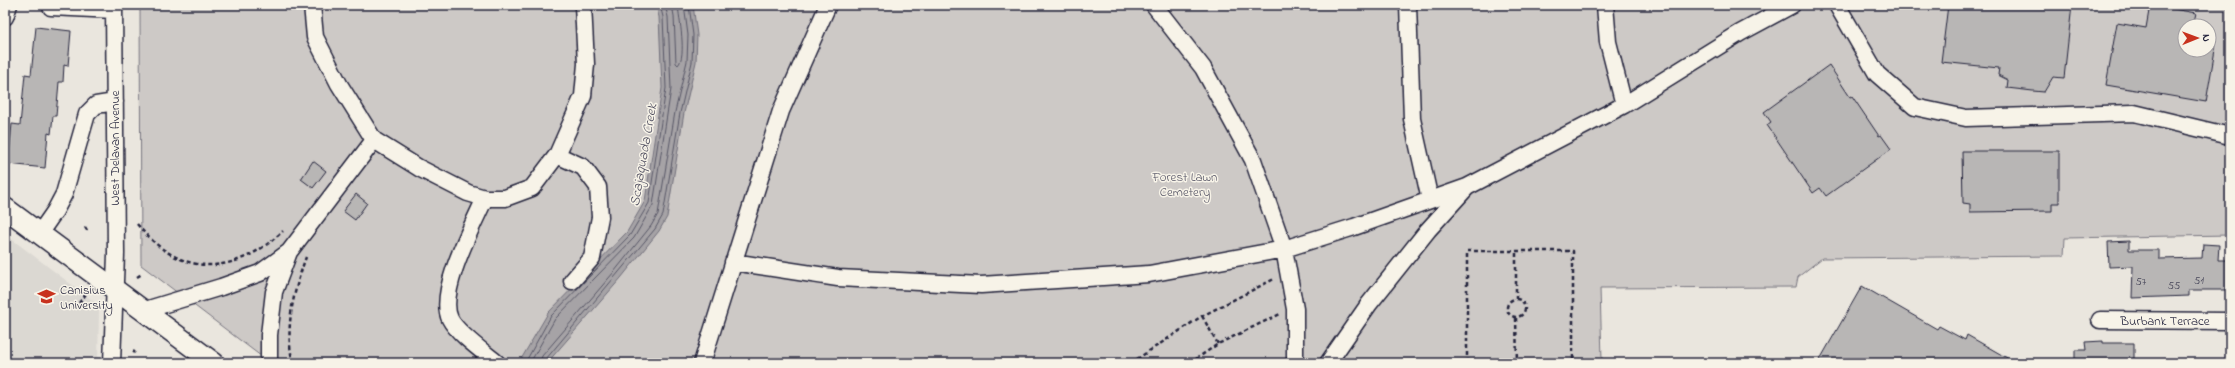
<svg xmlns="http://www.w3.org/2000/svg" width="2235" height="368" font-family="'Indie Flower',sans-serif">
	<rect width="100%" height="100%" fill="#eae6de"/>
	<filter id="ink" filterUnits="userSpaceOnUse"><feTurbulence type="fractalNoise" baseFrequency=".025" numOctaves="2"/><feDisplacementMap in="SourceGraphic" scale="8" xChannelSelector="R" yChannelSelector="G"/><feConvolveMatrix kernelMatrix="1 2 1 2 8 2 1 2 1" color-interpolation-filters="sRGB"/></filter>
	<g filter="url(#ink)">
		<!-- built -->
		<path fill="#dbd8d2" d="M 5,234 L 97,304 L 99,310 L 98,363 L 5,363 Z"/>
		<!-- green -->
		<path fill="#cdc9c6" stroke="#787680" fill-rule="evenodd" d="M 140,5 L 2230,5 L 2230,235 L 2065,238 L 2064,256 L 1822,258 L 1798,277 L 1796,287 L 1600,288 L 1602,360 L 1599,363 L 270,363 L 141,265 ZM 2185,26 L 2209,26 L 2209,50 L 2185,50 Z"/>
		<!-- water -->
		<path fill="#a6a3a6" stroke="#716f7b" d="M 656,5 L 693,5 L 697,35 L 696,62 L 684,113 L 667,217 L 659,231 L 621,278 L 547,363 L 523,363 L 520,361 L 548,313 L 627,232 L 645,201 L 662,88 L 659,17 Z"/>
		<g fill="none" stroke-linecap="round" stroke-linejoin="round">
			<!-- shore -->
			<path stroke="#575666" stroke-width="1" d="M 672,5 L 674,16 L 676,63 L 678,65 C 687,56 679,18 678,5
				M 525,363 L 551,316 L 630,235 L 649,203 L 666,88 L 663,17 L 660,5
				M 530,363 L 555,319 L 634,238 L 653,205 L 671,89 L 668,17 L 665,5
				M 540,363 L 542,356 L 614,272 L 651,226 L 658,214 L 675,112 L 687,61 L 688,35 L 684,5
				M 545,363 L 546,359 L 655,229 L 663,215 L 680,113 L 692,62 L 693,35 L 689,5"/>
		</g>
		<!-- building -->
		<path fill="#b8b6b5" stroke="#22223b" d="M 1948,5 L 2072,5 L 2064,78 L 2053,77 L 2044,92 L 2033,91 L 2007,88 L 2008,80 L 1998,75 L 1999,68 L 1941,62 Z
			M 2150,5 L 2196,13 L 2193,26 L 2185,26 L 2185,50 L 2209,50 L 2209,43 L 2216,44 L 2206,102 L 2106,85 L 2117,23 L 2146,28 Z
			M 36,27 L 71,31 L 68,66 L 64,65 L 63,82 L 59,82 L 56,116 L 53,116 L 51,134 L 48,133 L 45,168 L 8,164 L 12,124 L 20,125 L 25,74 L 31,75 Z
			M 1829,65 L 1850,97 L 1852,96 L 1879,136 L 1881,135 L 1891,149 L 1826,196 L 1820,188 L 1813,193 L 1767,125 L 1771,122 L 1764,112 Z
			M 1962,151 L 2059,151 L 2059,203 L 2052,203 L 2052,211 L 1970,212 L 1970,204 L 1963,203 Z
			M 313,161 L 326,171 L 313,188 L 301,179 Z
			M 356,194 L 367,203 L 355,220 L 343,211 Z
			M 2129,241 L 2129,250 L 2159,250 L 2159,259 L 2202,258 L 2203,244 L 2219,245 L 2218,260 L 2230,260 L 2230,290 L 2189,290 L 2189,296 L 2132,298 L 2133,266 L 2109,267 L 2108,242 Z
			M 1862,286 L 1937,329 L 1939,326 L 1965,340 L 1967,335 L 2016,363 L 1818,363 Z
			M 2103,341 L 2103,343 L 2134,343 L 2134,363 L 2075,363 L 2075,350 L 2086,350 L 2085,342 Z"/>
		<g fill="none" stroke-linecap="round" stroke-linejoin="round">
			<defs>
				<path id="minor" d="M 312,5 L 315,37 L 339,84 L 374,140 L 419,168 L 468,193 L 485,198 L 505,198 L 532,188 L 557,155 L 583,96 L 586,64 L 583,5
					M 1154,5 L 1203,68 L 1253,160 L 1284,249 L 1295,309 L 1295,363
					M 1408,5 L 1412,119 L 1430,200
					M 1605,5 L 1608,42 L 1624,105
					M 1837,5 L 1877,74 L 1915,107 L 1966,118 L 2134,113 L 2230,136
					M 51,7 L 114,10
					M 5,17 L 9,5
					M 557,155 L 583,167 L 598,187 L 600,217 L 592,258 L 572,281
					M 485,198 C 473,225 437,292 450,319 C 457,333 485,353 497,363
					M 39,234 L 55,211 L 64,194 L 87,114 L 96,105 L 115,102
					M 733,262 L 838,278 L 981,285 L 1149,274 L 1284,249 L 1354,227 L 1467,187
					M 142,311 L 221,287 L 260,273 L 289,252 L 374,140
					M 2100,320 L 2230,321
					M 112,363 L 116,254 L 114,5
					M 269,363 L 269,335 L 274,292 L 289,252
					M 702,363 L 781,111 L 828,5
					M 1328,363 L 1369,304 L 1428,230 L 1467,187 L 1624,105 L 1740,33 L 1792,5"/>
				<path id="major" d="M 5,208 L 214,363"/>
			</defs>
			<!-- minor casing -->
			<use href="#minor" stroke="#22223b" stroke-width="19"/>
			<!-- major casing -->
			<use href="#major" stroke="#22223b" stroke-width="23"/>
			<!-- path -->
			<path stroke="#22223b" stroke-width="2.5" stroke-dasharray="4 3" stroke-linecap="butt" d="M 137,224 C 180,278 234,277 283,231
				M 85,227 L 88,232
				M 137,277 L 142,274
				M1507 308a9 9 0 1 1 18 0a9 9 0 1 1-18 0Z
				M 1516,299 L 1516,251
				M 79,303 L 86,294
				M 1202,316 L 1218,344
				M 1516,318 L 1517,363
				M 133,351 L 135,353
				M 293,363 C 284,328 294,290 306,257
				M 1131,363 L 1202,316 L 1274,279
				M 1190,363 L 1218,344 L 1280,314
				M 1467,363 L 1467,251 L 1573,251 L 1573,363"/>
			<!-- minor -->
			<use href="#minor" stroke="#f7f3e8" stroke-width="16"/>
			<!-- major -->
			<use href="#major" stroke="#f7f3e8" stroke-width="20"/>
		</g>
	</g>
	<!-- icons -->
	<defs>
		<symbol id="university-bare" viewBox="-9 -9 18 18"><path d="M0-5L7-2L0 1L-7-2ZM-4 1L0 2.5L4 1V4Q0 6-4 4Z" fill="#c8321e" stroke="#f7f3e8" stroke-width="2.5" paint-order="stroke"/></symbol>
	</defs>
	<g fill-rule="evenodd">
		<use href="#university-bare" x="34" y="284" width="25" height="25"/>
	</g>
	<g text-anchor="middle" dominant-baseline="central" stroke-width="3" stroke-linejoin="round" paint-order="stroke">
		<!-- number labels -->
		<g font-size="11" fill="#48475a">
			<text x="2199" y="281">51</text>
			<text x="2141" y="282">57</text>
			<text x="2174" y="286">55</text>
		</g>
		<!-- street labels -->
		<g font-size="13" fill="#22223b" stroke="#f7f3e8">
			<text transform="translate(115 148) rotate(-90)">West Delavan Avenue</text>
			<text x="2165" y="321">Burbank Terrace</text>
		</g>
		<!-- park labels -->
		<g font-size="13" fill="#555465" stroke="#f7f3e8">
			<text x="1185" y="177">Forest Lawn<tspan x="1185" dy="15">Cemetery</tspan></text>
		</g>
		<!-- poi labels -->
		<g font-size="13" fill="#22223b" stroke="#f7f3e8" text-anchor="start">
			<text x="60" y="290">Canisius<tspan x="60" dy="15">University</tspan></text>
		</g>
		<!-- water labels -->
		<g font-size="14" font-style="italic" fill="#504f60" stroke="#f7f3e8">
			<text transform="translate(644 155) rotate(-80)">Scajaquada Creek</text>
		</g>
	</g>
	<!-- margin -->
	<rect width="2235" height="368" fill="none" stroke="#f7f3e8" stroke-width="20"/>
	<rect x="10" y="10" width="2215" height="348" fill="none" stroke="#22223b" stroke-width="1.5" filter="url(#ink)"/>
	<!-- north arrow -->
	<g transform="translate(2197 38) rotate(89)"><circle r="19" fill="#f7f3e8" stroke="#a29fa3"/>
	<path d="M0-3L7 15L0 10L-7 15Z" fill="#c8321e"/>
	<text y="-6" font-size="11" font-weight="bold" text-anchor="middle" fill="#22223b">N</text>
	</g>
</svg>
